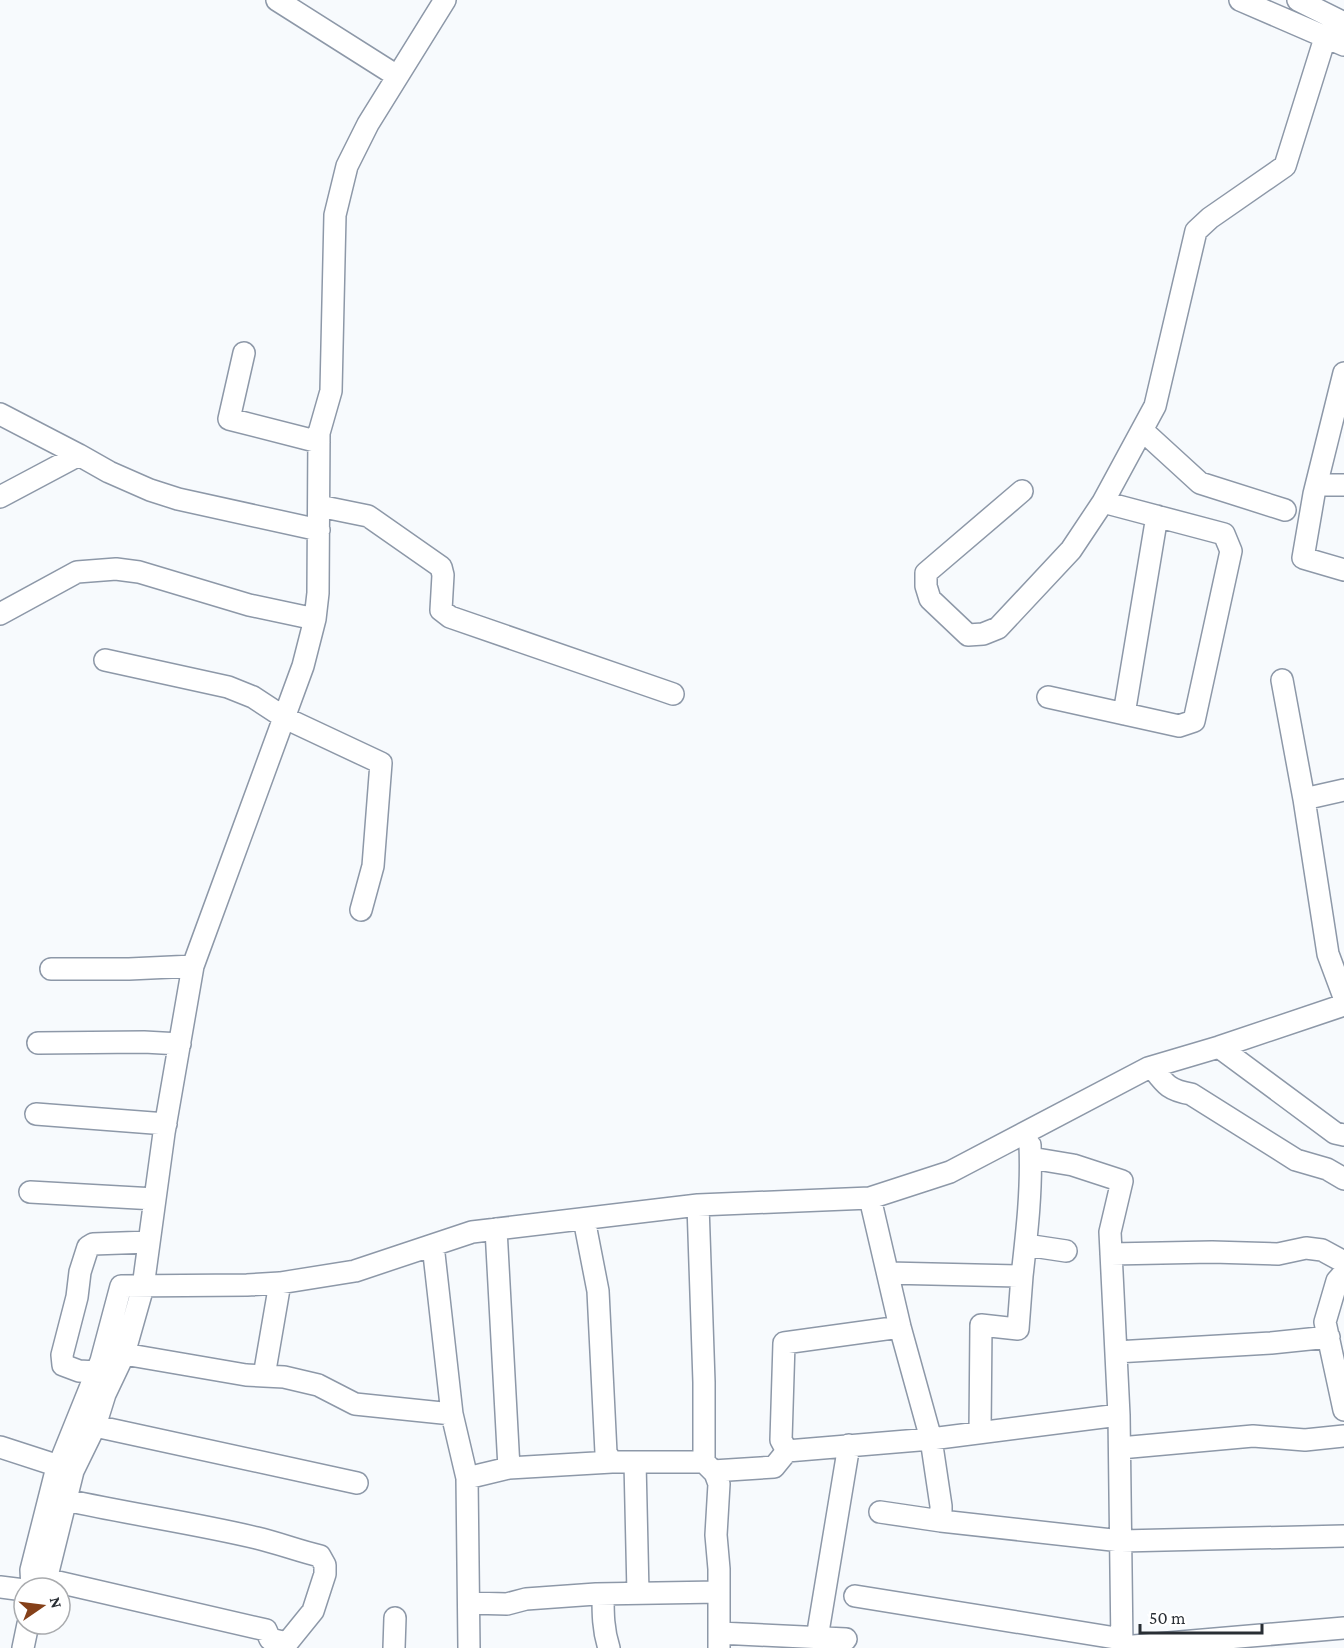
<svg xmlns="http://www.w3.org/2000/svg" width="1344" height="1648" font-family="'Crimson Pro',serif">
	<rect width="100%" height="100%" fill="#f7fafd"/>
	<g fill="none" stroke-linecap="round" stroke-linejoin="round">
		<defs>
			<path id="minor" d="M 277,0 L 397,76
				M 1240,0 L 1344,45
				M 1298,0 L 1344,23
				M 244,353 L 229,419 L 319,442
				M 1344,373 L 1314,494 L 1303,558 L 1344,570
				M 0,414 L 79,455 L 0,497
				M 1142,430 L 1200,483 L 1285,510
				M 79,455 L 109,472 L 150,490 L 178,499 L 319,530
				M 1317,485 L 1344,485
				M 1022,491 L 926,573 L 926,586 L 930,599 L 968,635 L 983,634 L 998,628 L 1071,550 L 1103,502 L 1155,406 L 1196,231 L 1210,218 L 1285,166 L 1325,38
				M 319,506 L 368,516 L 441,567 L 443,575 L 441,610 L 450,617 L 673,694
				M 0,614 L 77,572 L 116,569 L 139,572 L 249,605 L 315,619
				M 105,660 L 228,687 L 253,697 L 285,718 L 381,763 L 373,866 L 361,910
				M 1282,680 L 1304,799 L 1328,954 L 1344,997
				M 1048,697 L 1179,726 L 1194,721 L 1231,551 L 1224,534 L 1103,502
				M 1124,714 L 1157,516
				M 1304,799 L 1344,790
				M 51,969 L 129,969 L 193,966
				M 38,1043 L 144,1042 L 180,1044
				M 1219,1047 L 1335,1133 L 1344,1135
				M 1152,1067 C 1165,1084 1168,1090 1191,1094 L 1296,1160 L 1327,1169 L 1344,1179
				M 36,1114 L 166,1124
				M 1031,1158 L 1073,1165 L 1122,1181 L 1110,1232 L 1119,1415 L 1122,1648
				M 30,1192 L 155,1199
				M 870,1198 L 900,1327 L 931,1439 L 1119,1415
				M 698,1205 L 704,1382 L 704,1462 L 715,1473 L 719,1484 L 716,1535 L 719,1569 L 719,1648
				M 584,1219 L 598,1291 L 606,1453 L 612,1462 L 704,1462
				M 433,1245 L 452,1414 L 467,1478
				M 1026,1245 L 1066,1251
				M 1111,1254 L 1212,1252 L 1278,1254 L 1306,1248 L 1322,1250 L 1344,1262
				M 888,1273 L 1022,1276 C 1027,1232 1032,1189 1030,1145
				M 1344,1273 L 1337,1281 L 1325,1322 L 1344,1410
				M 900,1327 L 784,1343 L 781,1440 L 787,1451 L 931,1439 L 941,1506 L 941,1521 L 1121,1541 L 1344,1536
				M 1116,1352 L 1271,1343 L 1329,1337
				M 124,1354 L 246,1375 L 264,1376 L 280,1283
				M 96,1372 L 79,1371 L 63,1365 L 62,1355 L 77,1297 L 80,1272 L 88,1247 L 93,1244 L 149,1242
				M 264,1376 L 284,1377 L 318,1385 L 355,1404 L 452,1414
				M 95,1426 L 357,1483
				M 980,1432 L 981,1325 L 1018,1329 L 1022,1276
				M 0,1447 L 71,1470
				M 1120,1448 L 1253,1436 L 1305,1440 L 1344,1436
				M 635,1462 L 638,1593
				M 509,1468 L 612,1462
				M 713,1471 L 774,1467 L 787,1451
				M 66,1500 C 129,1514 194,1523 257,1538 C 278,1543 299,1551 320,1556 L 325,1565 L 325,1574 L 313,1611 L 283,1648
				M 880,1512 L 941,1521
				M 32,1576 L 266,1630 L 270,1639 L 286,1643
				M 0,1587 L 24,1590
				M 32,1588 L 31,1570 L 55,1475 L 101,1361 L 121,1286 L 247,1285 L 280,1283 L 355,1271 L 472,1232 L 698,1205 L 870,1198 L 950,1172 L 1148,1068 L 1219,1047 L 1344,1005
				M 42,1588 L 46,1580 L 73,1471 L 95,1426 L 105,1394 L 124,1354 L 143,1287 L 164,1133 L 193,966 L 303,666 L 315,619 L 318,593 L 319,433 L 331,391 L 335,215 L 347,166 L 368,124 L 445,0
				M 603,1594 C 603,1613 603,1630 609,1648
				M 855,1596 L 1122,1639
				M 469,1603 L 507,1604 L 526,1599 L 596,1594 L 719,1592
				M 719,1633 L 846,1639
				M 1122,1647 L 1344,1628
				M 23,1648 L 28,1624
				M 394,1648 L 395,1618
				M 469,1648 L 467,1478 L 509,1468 L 496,1229
				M 819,1648 L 819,1626 L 849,1445"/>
		</defs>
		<!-- minor casing -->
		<use href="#minor" stroke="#8d98a8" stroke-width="24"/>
		<!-- minor -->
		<use href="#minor" stroke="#fff" stroke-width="21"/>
	</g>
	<!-- north arrow -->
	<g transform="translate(42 1606) rotate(76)"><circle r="28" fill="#ffffff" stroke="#a9abae" stroke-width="1.5"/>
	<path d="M0-4.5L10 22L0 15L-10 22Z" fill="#854019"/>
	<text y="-9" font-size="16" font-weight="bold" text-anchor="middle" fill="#292e34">N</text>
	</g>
	<!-- scale -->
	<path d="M1140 1624v9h122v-9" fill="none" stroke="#292e34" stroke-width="3"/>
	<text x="1149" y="1624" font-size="18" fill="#292e34" stroke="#ffffff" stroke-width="4.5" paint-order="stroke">50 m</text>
</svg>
